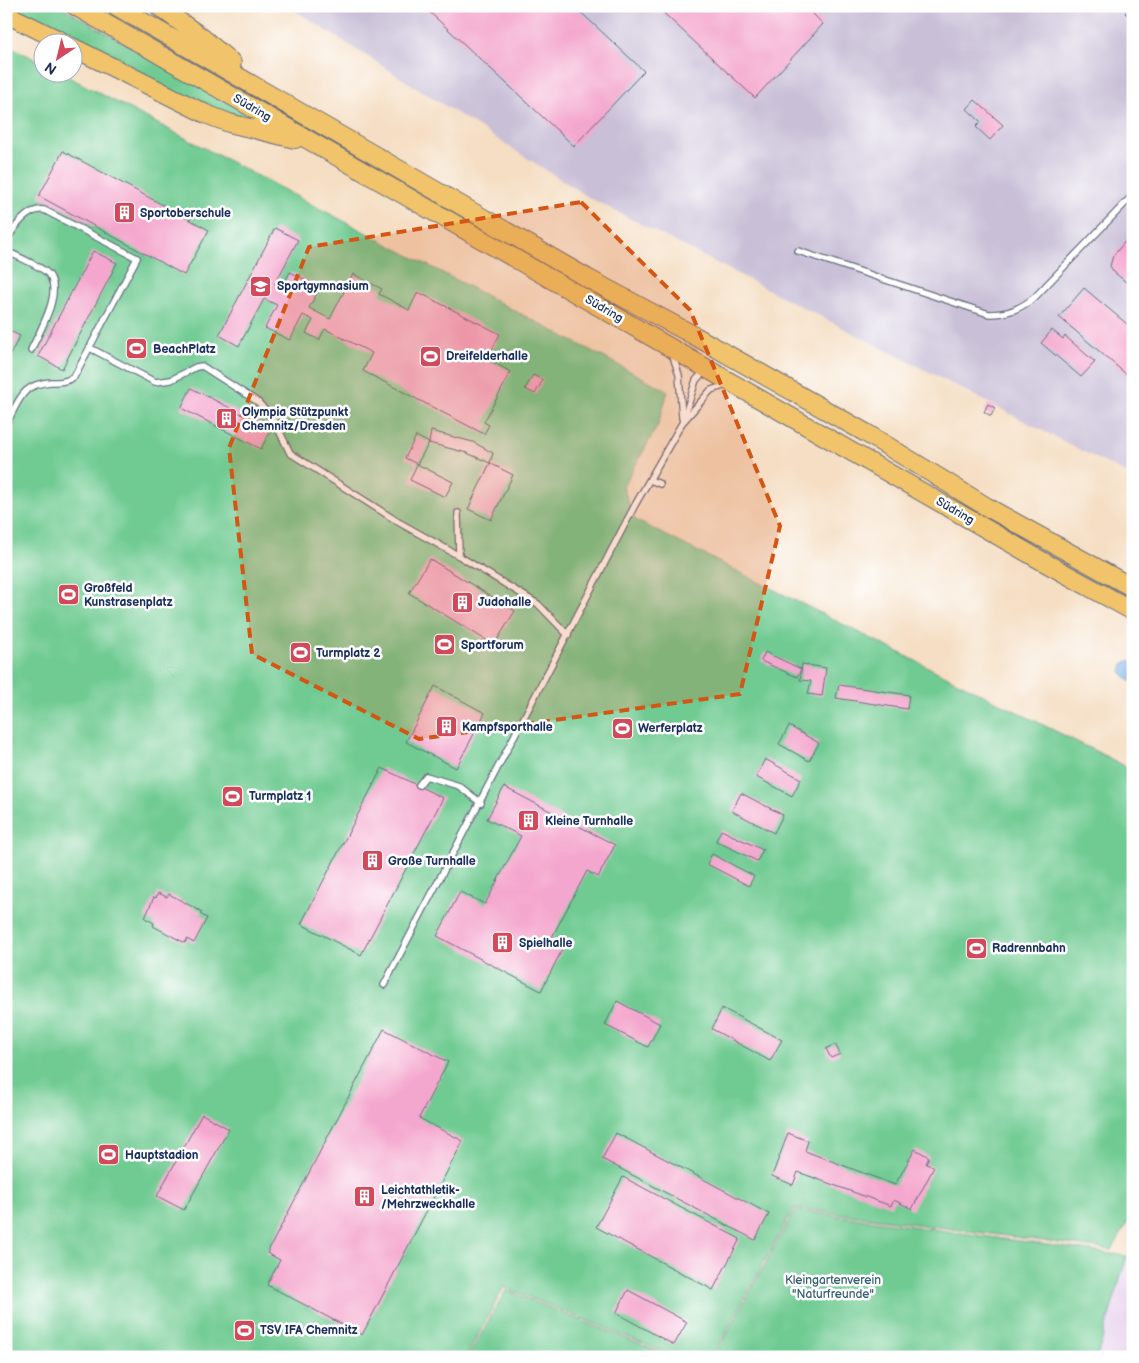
<svg xmlns="http://www.w3.org/2000/svg" width="1139" height="1363" font-family="'Balsamiq Sans',sans-serif">
	<rect width="100%" height="100%" fill="#fff"/>
	<filter id="ink" filterUnits="userSpaceOnUse"><feTurbulence type="fractalNoise" baseFrequency=".02" numOctaves="2"/><feDisplacementMap in="SourceGraphic" scale="10" xChannelSelector="R" yChannelSelector="G"/><feConvolveMatrix kernelMatrix="1 2 1 2 8 2 1 2 1" color-interpolation-filters="sRGB"/></filter>
	<filter id="wash" filterUnits="userSpaceOnUse"><feTurbulence type="fractalNoise" baseFrequency=".0096" numOctaves="4" result="noise"/><feDisplacementMap in="SourceGraphic" scale="20" xChannelSelector="R" yChannelSelector="G"/><feGaussianBlur stdDeviation="1.12" result="paint"/><feColorMatrix in="noise" values="0 0 0 0 0 0 0 0 0 0 0 0 0 0 0 0 0 1.4 0 .05"/><feComposite in="paint" operator="in"/></filter>
	<g filter="url(#wash)">
		<rect width="100%" height="100%" fill="#f5dec3"/>
		<!-- built -->
		<path fill="#e8d2ee" d="M 1133,1246 L 1133,1357 L 1097,1357 L 1127,1256 Z"/>
		<!-- industrial -->
		<path fill="#c9bfd7" d="M 288,6 L 1133,6 L 1133,477 L 590,198 Z"/>
		<!-- green -->
		<path fill="#70cb92" stroke="#467d78" d="M 6,6 L 60,6 L 260,121 L 260,124 L 210,111 Z
			M 6,44 L 42,63 L 42,72 L 61,73 L 668,391 L 658,425 L 623,487 L 635,520 L 1133,770 L 1133,1213 L 1112,1250 L 794,1208 L 712,1357 L 677,1357 L 504,1287 L 466,1357 L 17,1357 L 6,1352 Z
			M 795,1210 L 1127,1256 L 1097,1357 L 714,1357 Z
			M 506,1290 L 672,1357 L 468,1357 Z"/>
		<!-- water -->
		<path fill="#72abe2" stroke="#466da0" d="M 1128,661 L 1133,661 L 1133,683 L 1121,672 L 1123,664 Z"/>
		<g id="blocks">
			<!-- building -->
			<path fill="#f4a7ce" d="M 423,6 L 574,6 L 644,71 L 574,146 Z
				M 656,6 L 805,6 L 823,24 L 755,98 Z
				M 1132,6 L 1133,6 L 1133,20 L 1125,13 Z
				M 975,100 L 1003,125 L 990,140 L 976,127 L 981,122 L 967,109 Z
				M 63,151 L 209,230 L 184,275 L 39,196 Z
				M 275,228 L 298,240 L 275,284 L 282,288 L 290,272 L 320,287 L 309,308 L 330,319 L 353,274 L 382,289 L 379,294 L 409,310 L 418,292 L 500,334 L 487,359 L 511,372 L 484,422 L 489,425 L 484,434 L 363,371 L 372,353 L 325,329 L 319,340 L 306,333 L 313,320 L 303,315 L 290,340 L 265,328 L 277,305 L 264,299 L 239,346 L 219,335 Z
				M 1133,232 L 1133,288 L 1114,272 L 1110,266 L 1113,256 Z
				M 93,251 L 117,263 L 62,369 L 38,356 Z
				M 1084,288 L 1133,329 L 1133,380 L 1059,317 Z
				M 6,329 L 20,336 L 6,362 Z
				M 1052,330 L 1063,339 L 1065,336 L 1095,362 L 1081,377 L 1041,343 Z
				M 533,375 L 543,380 L 535,394 L 525,389 Z
				M 191,388 L 271,429 L 261,449 L 181,408 Z
				M 988,404 L 995,408 L 991,416 L 984,412 Z
				M 431,431 L 473,442 L 493,453 L 490,463 L 513,475 L 491,520 L 468,509 L 490,463 L 467,453 L 429,443 L 417,464 L 405,458 L 416,436 L 429,443 Z
				M 417,464 L 453,482 L 445,497 L 410,480 Z
				M 430,559 L 515,611 L 494,645 L 409,593 Z
				M 765,652 L 801,669 L 797,677 L 761,661 Z
				M 802,664 L 826,668 L 822,696 L 808,694 L 811,681 L 800,680 Z
				M 839,685 L 909,695 L 907,709 L 836,698 Z
				M 435,686 L 485,713 L 456,768 L 406,742 Z
				M 789,726 L 819,743 L 809,761 L 779,744 Z
				M 765,759 L 801,779 L 792,796 L 756,777 Z
				M 382,768 L 443,798 L 361,955 L 301,924 Z
				M 504,787 L 615,845 L 598,877 L 587,871 L 551,939 L 564,946 L 541,991 L 437,936 L 460,892 L 485,904 L 521,836 L 487,819 Z
				M 741,793 L 783,815 L 774,833 L 732,811 Z
				M 721,830 L 763,850 L 757,861 L 716,841 Z
				M 712,854 L 754,876 L 749,886 L 707,864 Z
				M 158,893 L 167,897 L 169,894 L 202,912 L 200,914 L 207,918 L 194,943 L 187,939 L 185,943 L 153,926 L 154,923 L 145,918 L 154,897 L 156,898 Z
				M 617,1001 L 660,1024 L 648,1047 L 605,1025 Z
				M 722,1008 L 782,1040 L 770,1061 L 712,1029 Z
				M 384,1029 L 448,1062 L 419,1118 L 463,1141 L 362,1335 L 267,1285 L 280,1260 L 267,1253 Z
				M 835,1044 L 840,1054 L 831,1058 L 826,1049 Z
				M 202,1114 L 229,1129 L 184,1210 L 157,1196 Z
				M 616,1133 L 769,1214 L 755,1240 L 602,1159 Z
				M 788,1133 L 808,1141 L 805,1151 L 895,1185 L 915,1149 L 929,1157 L 926,1164 L 934,1167 L 912,1209 L 894,1200 L 891,1206 L 798,1172 L 793,1185 L 772,1176 Z
				M 623,1177 L 740,1239 L 713,1290 L 596,1227 Z
				M 628,1290 L 687,1322 L 674,1345 L 616,1313 Z"/>
		</g>
	</g>
	<g filter="url(#ink)">
		<use href="#blocks" fill-opacity="0" stroke="#676c81" stroke-width="1"/>
		<g fill="none" stroke-linecap="round" stroke-linejoin="round">
			<defs>
				<path id="service" d="M 6,241 C 14,228 27,208 44,210 L 137,258 L 74,377 C 66,382 60,382 51,382 C 21,384 20,400 6,424
					M 6,251 C 19,257 33,263 45,271 C 67,287 39,332 31,350
					M 798,251 L 989,314 C 1008,314 1020,309 1035,297 L 1133,195
					M 90,348 L 155,382 L 171,380 L 196,367 L 202,366 L 258,402 L 274,420 L 290,453 L 400,523 L 459,556 L 538,604 L 568,635
					M 672,353 L 679,375 L 682,418
					M 683,421 L 696,380 L 705,371
					M 650,480 L 660,484
					M 458,513 L 459,556
					M 419,785 L 426,776 L 459,786 L 481,803
					M 384,985 L 635,505 L 682,423 L 711,390 L 727,385"/>
				<path id="primary" d="M 75,6 L 1042,561 L 1133,611
					M 116,6 L 587,278 L 695,336 L 866,433 L 987,507 L 1133,588
					M 158,6 L 200,36 L 232,63
					M 6,14 L 63,42
					M 72,47 L 206,114 L 229,123 L 295,139"/>
			</defs>
			<!-- service casing -->
			<use href="#service" stroke="#676c81" stroke-width="8"/>
			<!-- primary casing -->
			<use href="#primary" stroke="#676c81" stroke-width="20"/>
			<!-- service -->
			<use href="#service" stroke="#fff" stroke-width="5.5"/>
			<!-- primary -->
			<use href="#primary" stroke="#f1c36a" stroke-width="18"/>
		</g>
	</g>
	<!-- marked area -->
	<path fill="#d45514" fill-opacity="0.2" stroke="#d45514" stroke-width="4" stroke-dasharray="10 6" stroke-linejoin="round" d="M 581,202 L 690,310 L 780,526 L 740,694 L 419,739 L 252,654 L 229,448 L 309,247 Z"/>
	<!-- icons -->
	<defs>
		<symbol id="building-square" viewBox="-11 -11 22 22"><rect x="-9" y="-9" width="18" height="18" rx="4" fill="#d1495b" stroke="#fff"/><path d="M-4-6H4V6H1V3H-1V6H-4ZM-2.5-4.3h1.7v1.8h-1.7ZM.8-4.3h1.7v1.8H.8ZM-2.5-1h1.7V.8h-1.7ZM.8-1h1.7V.8H.8Z" fill="#fff"/></symbol>
		<symbol id="school-square" viewBox="-11 -11 22 22"><rect x="-9" y="-9" width="18" height="18" rx="4" fill="#d1495b" stroke="#fff"/><path d="M0-5L7-2L0 1L-7-2ZM-4 1L0 2.5L4 1V4Q0 6-4 4Z" fill="#fff"/></symbol>
		<symbol id="stadium-square" viewBox="-11 -11 22 22"><rect x="-9" y="-9" width="18" height="18" rx="4" fill="#d1495b" stroke="#fff"/><path d="M0-5a6.5 5 0 1 0 0 10a6.5 5 0 1 0 0-10ZM-3.5-1.8h7v3.6h-7Z" fill="#fff"/></symbol>
	</defs>
	<g fill-rule="evenodd">
		<use href="#building-square" x="112" y="200" width="25" height="25"/>
		<use href="#school-square" x="248" y="274" width="25" height="25"/>
		<use href="#stadium-square" x="124" y="336" width="25" height="25"/>
		<use href="#stadium-square" x="418" y="344" width="25" height="25"/>
		<use href="#building-square" x="214" y="406" width="25" height="25"/>
		<use href="#stadium-square" x="56" y="582" width="25" height="25"/>
		<use href="#building-square" x="450" y="590" width="25" height="25"/>
		<use href="#stadium-square" x="432" y="632" width="25" height="25"/>
		<use href="#stadium-square" x="288" y="640" width="25" height="25"/>
		<use href="#building-square" x="434" y="714" width="25" height="25"/>
		<use href="#stadium-square" x="610" y="716" width="25" height="25"/>
		<use href="#stadium-square" x="220" y="784" width="25" height="25"/>
		<use href="#building-square" x="516" y="808" width="25" height="25"/>
		<use href="#building-square" x="360" y="848" width="25" height="25"/>
		<use href="#building-square" x="490" y="930" width="25" height="25"/>
		<use href="#stadium-square" x="964" y="936" width="25" height="25"/>
		<use href="#stadium-square" x="96" y="1142" width="25" height="25"/>
		<use href="#building-square" x="352" y="1184" width="25" height="25"/>
		<use href="#stadium-square" x="232" y="1318" width="25" height="25"/>
	</g>
	<g text-anchor="middle" dominant-baseline="central" stroke-width="5" stroke-linejoin="round" paint-order="stroke">
		<!-- street labels -->
		<g font-size="12" fill="#1b2f5e" stroke="#fff">
			<text transform="translate(252 108) rotate(30)">Südring</text>
			<text transform="translate(604 309) rotate(30)">Südring</text>
			<text transform="translate(955 511) rotate(30)">Südring</text>
		</g>
		<!-- poi labels -->
		<g font-size="12" font-weight="bold" fill="#1b2f5e" stroke="#fff" text-anchor="start">
			<text x="140" y="213">Sportoberschule</text>
			<text x="277" y="286">Sportgymnasium</text>
			<text x="153" y="349">BeachPlatz</text>
			<text x="446" y="356">Dreifelderhalle</text>
			<text x="242" y="412">Olympia Stützpunkt<tspan x="242" dy="14">Chemnitz/Dresden</tspan></text>
			<text x="84" y="588">Großfeld<tspan x="84" dy="14">Kunstrasenplatz</tspan></text>
			<text x="478" y="602">Judohalle</text>
			<text x="461" y="645">Sportforum</text>
			<text x="316" y="653">Turmplatz 2</text>
			<text x="462" y="727">Kampfsporthalle</text>
			<text x="638" y="728">Werferplatz</text>
			<text x="249" y="796">Turmplatz 1</text>
			<text x="545" y="821">Kleine Turnhalle</text>
			<text x="388" y="861">Große Turnhalle</text>
			<text x="519" y="943">Spielhalle</text>
			<text x="992" y="948">Radrennbahn</text>
			<text x="125" y="1155">Hauptstadion</text>
			<text x="381" y="1190">Leichtathletik-<tspan x="381" dy="14">/Mehrzweckhalle</tspan></text>
			<text x="260" y="1330">TSV IFA Chemnitz</text>
		</g>
		<!-- park labels -->
		<g font-size="12" fill="#355e6e" stroke="#fff">
			<text x="833" y="1280">Kleingartenverein<tspan x="833" dy="14">"Naturfreunde"</tspan></text>
		</g>
	</g>
	<!-- margin -->
	<rect width="1139" height="1363" fill="none" stroke="#fff" stroke-width="25"/>
	<!-- north arrow -->
	<g transform="translate(58 58) rotate(215)"><circle r="24" fill="#ffffff" stroke="#a4acbf"/>
	<path d="M0-4L9 19L0 12L-9 19Z" fill="#d1495b"/>
	<text y="-8" font-size="14" font-weight="bold" text-anchor="middle" fill="#1b2f5e">N</text>
	</g>
</svg>
